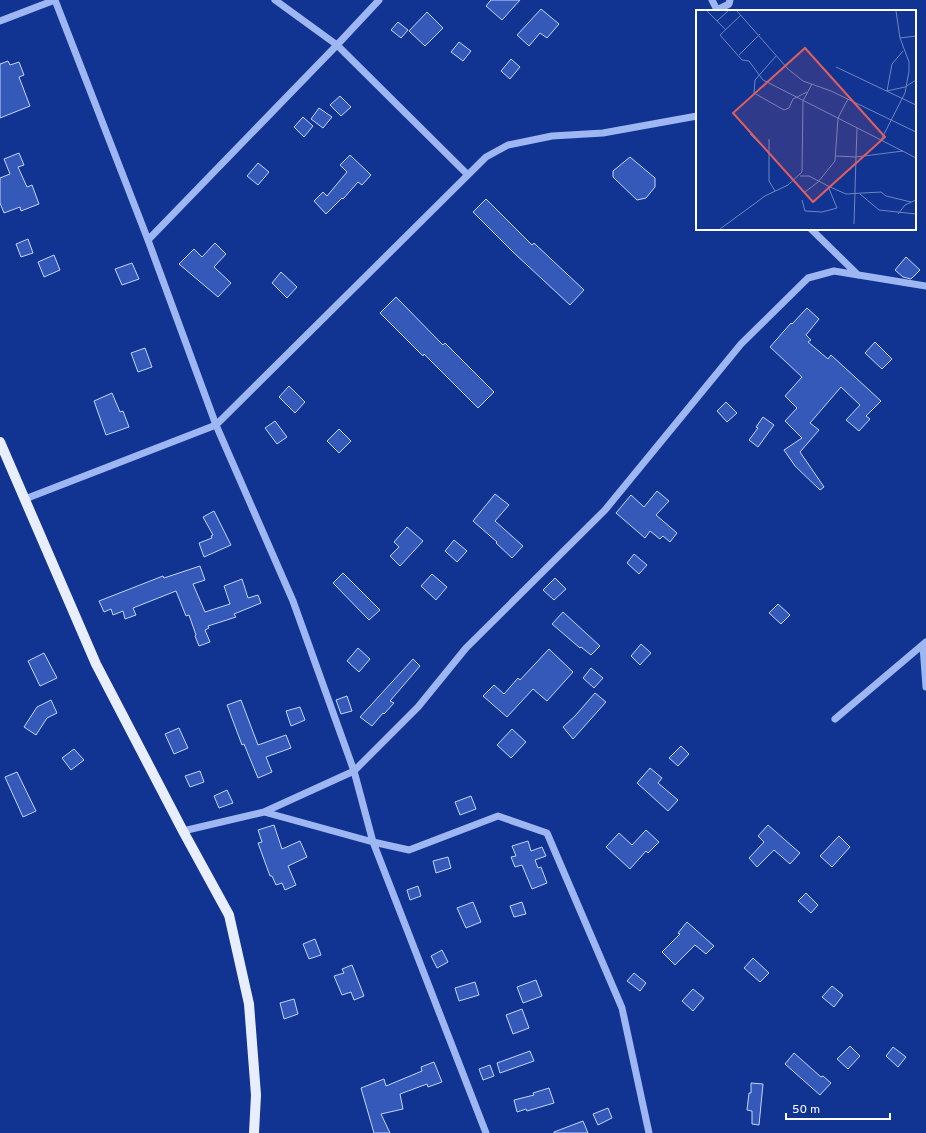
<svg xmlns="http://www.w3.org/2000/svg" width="926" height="1133" font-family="Overpass,sans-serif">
	<rect width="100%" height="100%" fill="#113492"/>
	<!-- building -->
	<path fill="#3559b9" stroke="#c5d5fd" d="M 491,0 L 520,0 L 502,20 L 486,6 Z
		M 541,9 L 559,24 L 547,38 L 540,33 L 529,46 L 517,35 Z
		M 427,12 L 443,28 L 425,46 L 409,31 Z
		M 398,22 L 408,30 L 401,38 L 391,30 Z
		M 459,42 L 471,51 L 463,61 L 451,52 Z
		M 511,59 L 520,67 L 510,79 L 501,71 Z
		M 8,61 L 10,65 L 19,62 L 24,75 L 19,77 L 30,106 L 0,118 L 0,64 Z
		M 340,96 L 351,107 L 341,116 L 330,105 Z
		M 319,108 L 332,117 L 323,128 L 311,119 Z
		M 303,117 L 313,126 L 304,137 L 294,127 Z
		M 19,153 L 24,165 L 18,167 L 27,187 L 32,185 L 39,204 L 21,211 L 20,207 L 4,213 L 0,203 L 0,178 L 10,174 L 4,159 Z
		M 350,155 L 371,175 L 362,185 L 358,182 L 343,199 L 342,198 L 326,214 L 314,201 L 323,192 L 327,196 L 347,172 L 340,165 Z
		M 630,157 L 655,178 L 655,187 L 646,198 L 637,200 L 613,177 L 613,171 Z
		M 258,163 L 269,172 L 258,185 L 247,176 Z
		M 486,199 L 532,245 L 534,243 L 584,290 L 570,305 L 514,253 L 473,212 Z
		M 28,239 L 33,253 L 21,257 L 16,244 Z
		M 215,243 L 226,254 L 214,267 L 231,283 L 218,297 L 179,264 L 194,249 L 202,257 Z
		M 54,255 L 60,270 L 44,277 L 38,262 Z
		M 906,257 L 920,270 L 911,279 L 903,277 L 895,270 Z
		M 132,263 L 139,279 L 122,285 L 115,269 Z
		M 281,272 L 297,287 L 287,298 L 272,283 Z
		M 396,297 L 443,345 L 445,343 L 494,392 L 478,408 L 424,354 L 423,356 L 380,313 Z
		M 807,308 L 819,319 L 806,335 L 811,340 L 808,342 L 828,359 L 831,355 L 881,401 L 866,416 L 870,419 L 859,431 L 846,420 L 860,405 L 841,387 L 810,423 L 819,430 L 800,452 L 824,487 L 820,490 L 795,466 L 784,450 L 802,438 L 785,421 L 797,408 L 785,396 L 802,377 L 770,347 L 791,323 L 792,324 Z
		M 875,342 L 892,359 L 882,369 L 865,353 Z
		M 145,348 L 152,367 L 138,372 L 131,353 Z
		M 289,386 L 305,402 L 295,413 L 279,397 Z
		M 112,393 L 120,412 L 123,411 L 129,427 L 106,435 L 94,401 Z
		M 726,402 L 737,413 L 727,422 L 717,411 Z
		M 763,417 L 774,425 L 758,447 L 749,440 L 758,428 L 756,427 Z
		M 275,421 L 287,437 L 277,444 L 265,428 Z
		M 339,429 L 351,441 L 339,453 L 327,441 Z
		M 657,491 L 669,501 L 656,515 L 677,533 L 670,542 L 663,536 L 660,539 L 650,531 L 645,538 L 616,513 L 631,495 L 644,507 Z
		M 495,494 L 509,505 L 495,521 L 523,546 L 512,558 L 496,543 L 497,542 L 473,521 Z
		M 214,511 L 231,545 L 204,557 L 199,543 L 212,538 L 211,536 L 213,535 L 203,517 Z
		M 407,527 L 423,541 L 400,566 L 390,556 L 399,547 L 394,542 Z
		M 454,540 L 467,551 L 457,562 L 445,551 Z
		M 634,554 L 647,565 L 639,574 L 627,563 Z
		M 200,566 L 205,580 L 193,584 L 205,612 L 230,604 L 224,586 L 242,579 L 248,598 L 258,595 L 261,603 L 234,614 L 236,617 L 208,626 L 209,628 L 205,630 L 210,642 L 199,646 L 195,636 L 196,635 L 189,615 L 186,616 L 176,591 L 133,608 L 136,615 L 125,619 L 123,611 L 113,615 L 111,609 L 104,612 L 99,601 L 163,576 L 164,578 Z
		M 343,573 L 380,610 L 369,620 L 333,583 Z
		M 432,574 L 447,587 L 436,600 L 421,586 Z
		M 555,578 L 566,589 L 554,600 L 543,590 Z
		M 778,604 L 790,615 L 781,624 L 769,613 Z
		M 563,612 L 600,646 L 591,655 L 581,647 L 580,648 L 552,624 Z
		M 641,644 L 651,653 L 640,665 L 631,656 Z
		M 358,648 L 370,659 L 359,672 L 347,661 Z
		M 549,649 L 573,672 L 547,701 L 533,689 L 507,717 L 483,696 L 494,685 L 504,694 L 518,678 L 520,680 Z
		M 44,653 L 57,678 L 40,686 L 28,661 Z
		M 413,659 L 420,666 L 390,701 L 394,703 L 384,714 L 383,713 L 372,726 L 360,717 Z
		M 591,668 L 603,678 L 594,688 L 583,678 Z
		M 595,693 L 606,702 L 573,739 L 563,727 L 575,716 Z
		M 347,696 L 352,711 L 341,714 L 336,700 Z
		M 51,700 L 57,713 L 47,718 L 36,735 L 24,727 L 37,707 Z
		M 241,700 L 258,745 L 286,735 L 291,748 L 266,757 L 272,772 L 258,778 L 244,744 L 242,745 L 227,705 Z
		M 300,707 L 305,720 L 291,726 L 286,711 Z
		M 179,728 L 188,748 L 174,754 L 165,734 Z
		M 512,729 L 526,742 L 511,758 L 497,745 Z
		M 681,746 L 689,754 L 678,766 L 669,758 Z
		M 74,749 L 84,760 L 71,770 L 62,758 Z
		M 650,768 L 662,778 L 658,783 L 678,800 L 668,811 L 637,783 Z
		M 200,771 L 204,782 L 190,787 L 185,776 Z
		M 17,772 L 36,811 L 23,817 L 5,777 Z
		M 227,790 L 233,803 L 219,808 L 214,796 Z
		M 471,796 L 476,809 L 460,815 L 455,802 Z
		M 274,825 L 282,849 L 300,841 L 307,857 L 288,866 L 296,885 L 285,890 L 282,883 L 276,885 L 272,876 L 270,876 L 258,843 L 262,842 L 258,830 Z
		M 768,825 L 800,853 L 790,864 L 774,850 L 757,867 L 749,858 L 764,842 L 758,836 Z
		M 646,830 L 659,842 L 648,853 L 646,851 L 630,869 L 606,847 L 619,833 L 632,845 Z
		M 839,836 L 850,847 L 832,867 L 820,856 Z
		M 528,841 L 531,851 L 542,847 L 546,856 L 535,860 L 538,868 L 541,867 L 547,883 L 532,889 L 522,865 L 515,867 L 511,857 L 516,856 L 512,846 Z
		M 448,857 L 451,868 L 436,873 L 433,861 Z
		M 418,886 L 421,896 L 410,900 L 407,890 Z
		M 806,893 L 818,905 L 811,913 L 798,901 Z
		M 473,902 L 481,922 L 466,928 L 457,908 Z
		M 522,902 L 526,914 L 514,917 L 510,906 Z
		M 687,922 L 714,946 L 706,954 L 695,945 L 675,965 L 662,952 L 680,934 L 678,933 Z
		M 315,939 L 321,955 L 309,959 L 303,944 Z
		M 442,950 L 448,962 L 437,968 L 431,956 Z
		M 753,958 L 769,973 L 760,982 L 744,968 Z
		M 352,965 L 364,996 L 354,1000 L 351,992 L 342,995 L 334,976 L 344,973 L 342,969 Z
		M 634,973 L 646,983 L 640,991 L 627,981 Z
		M 536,980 L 542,996 L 523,1003 L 517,987 Z
		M 475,982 L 479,995 L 459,1001 L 455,988 Z
		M 832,986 L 843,995 L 834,1007 L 822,997 Z
		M 693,989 L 704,998 L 693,1011 L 682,1001 Z
		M 294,999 L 298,1014 L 284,1019 L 280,1003 Z
		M 522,1009 L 529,1028 L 513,1034 L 506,1015 Z
		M 850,1046 L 860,1056 L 848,1069 L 837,1059 Z
		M 893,1047 L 906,1057 L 898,1067 L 886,1056 Z
		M 530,1051 L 534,1061 L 500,1073 L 497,1063 Z
		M 794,1053 L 821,1077 L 823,1076 L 831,1083 L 820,1095 L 785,1064 Z
		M 434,1062 L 442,1082 L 428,1087 L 427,1084 L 400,1094 L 403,1109 L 381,1114 L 390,1133 L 374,1133 L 361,1088 L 384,1079 L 386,1086 L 422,1071 L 421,1067 Z
		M 490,1065 L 494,1076 L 483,1080 L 479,1069 Z
		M 751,1083 L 763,1084 L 759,1125 L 752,1124 L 752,1111 L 747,1110 L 749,1093 L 751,1093 Z
		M 549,1088 L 554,1103 L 527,1111 L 526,1109 L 517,1112 L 514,1100 L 534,1095 L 533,1093 Z
		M 608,1108 L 612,1118 L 598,1125 L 593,1114 Z
		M 583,1121 L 588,1133 L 554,1133 L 554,1132 Z"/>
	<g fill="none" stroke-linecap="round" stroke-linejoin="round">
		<!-- minor -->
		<path stroke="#9eb6f2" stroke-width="7" d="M 55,0 L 148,240 L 216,425 L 293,601 L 354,771 L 373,842 L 486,1133
			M 379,0 L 337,45 L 467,174
			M 712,0 L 717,10
			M 717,11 L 717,10 L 729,4 L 730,0
			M 0,21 L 55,0
			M 811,229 L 858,275
			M 148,240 L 337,45 L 275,0
			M 25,499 L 216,425 L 486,157 L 508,145 L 552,136 L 603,133 L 697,116
			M 923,646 L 926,687
			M 835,719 L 926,642
			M 264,812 L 373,842 L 409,850 L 498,816 L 547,833 L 622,1008 L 649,1133
			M 183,831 L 264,812 L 354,771 L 418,707 L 466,648 L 605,510 L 741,344 L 808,278 L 834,271 L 926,286"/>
		<!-- major -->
		<path stroke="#e9eeff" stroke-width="10" d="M 0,442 L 96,664 L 183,831 L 229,915 L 249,1004 L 256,1095 L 254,1133"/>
	</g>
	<!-- overview -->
	<g transform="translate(696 10)">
		<rect width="220" height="220" fill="#113492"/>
		<path fill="none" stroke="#7085be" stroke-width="1" d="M 11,1 L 30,20M 41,1 L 92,59 L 107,71 L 135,81 L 220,122M 200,1 L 204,28M 45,5 L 24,25 L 46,50 L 53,51 L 67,70 L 185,130M 21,11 L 32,1M 220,26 L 204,28 L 213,52 L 213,61 L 209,83 L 185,130 L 220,148M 207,41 L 196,54 L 191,81 L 209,77 L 220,70M 43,45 L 64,24M 80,46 L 59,70 L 58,83 L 88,100 L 93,98 L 97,89 L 111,82M 140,57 L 220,95M 161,118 L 160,147 L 207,141M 54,124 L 71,141M 73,129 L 73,171 L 79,181M 140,146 L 160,147 L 158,214M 104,166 L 113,166 L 132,176 L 141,198 L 126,202 L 109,201 L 106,190M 132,176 L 150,184 L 185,182 L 190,186 L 215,192M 109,182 L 122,172 L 139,151 L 142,108 L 152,89M 164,184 L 183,200 L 220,204M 202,204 L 209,195 L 220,190M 24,219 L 69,186 L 92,175 L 106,162 L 107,91 L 116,74"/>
		<path fill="#e05e5e" fill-opacity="0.15" stroke="#e05e5e" stroke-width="2" d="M 109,38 L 189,127 L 117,192 L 37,103 Z"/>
		<rect width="220" height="220" fill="none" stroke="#fff" stroke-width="2"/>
	</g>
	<!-- scale -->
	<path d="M786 1113v6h104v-6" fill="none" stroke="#ffffff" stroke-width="2"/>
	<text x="792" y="1113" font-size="12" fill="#ffffff" stroke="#113492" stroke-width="3" paint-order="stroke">50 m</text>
</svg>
